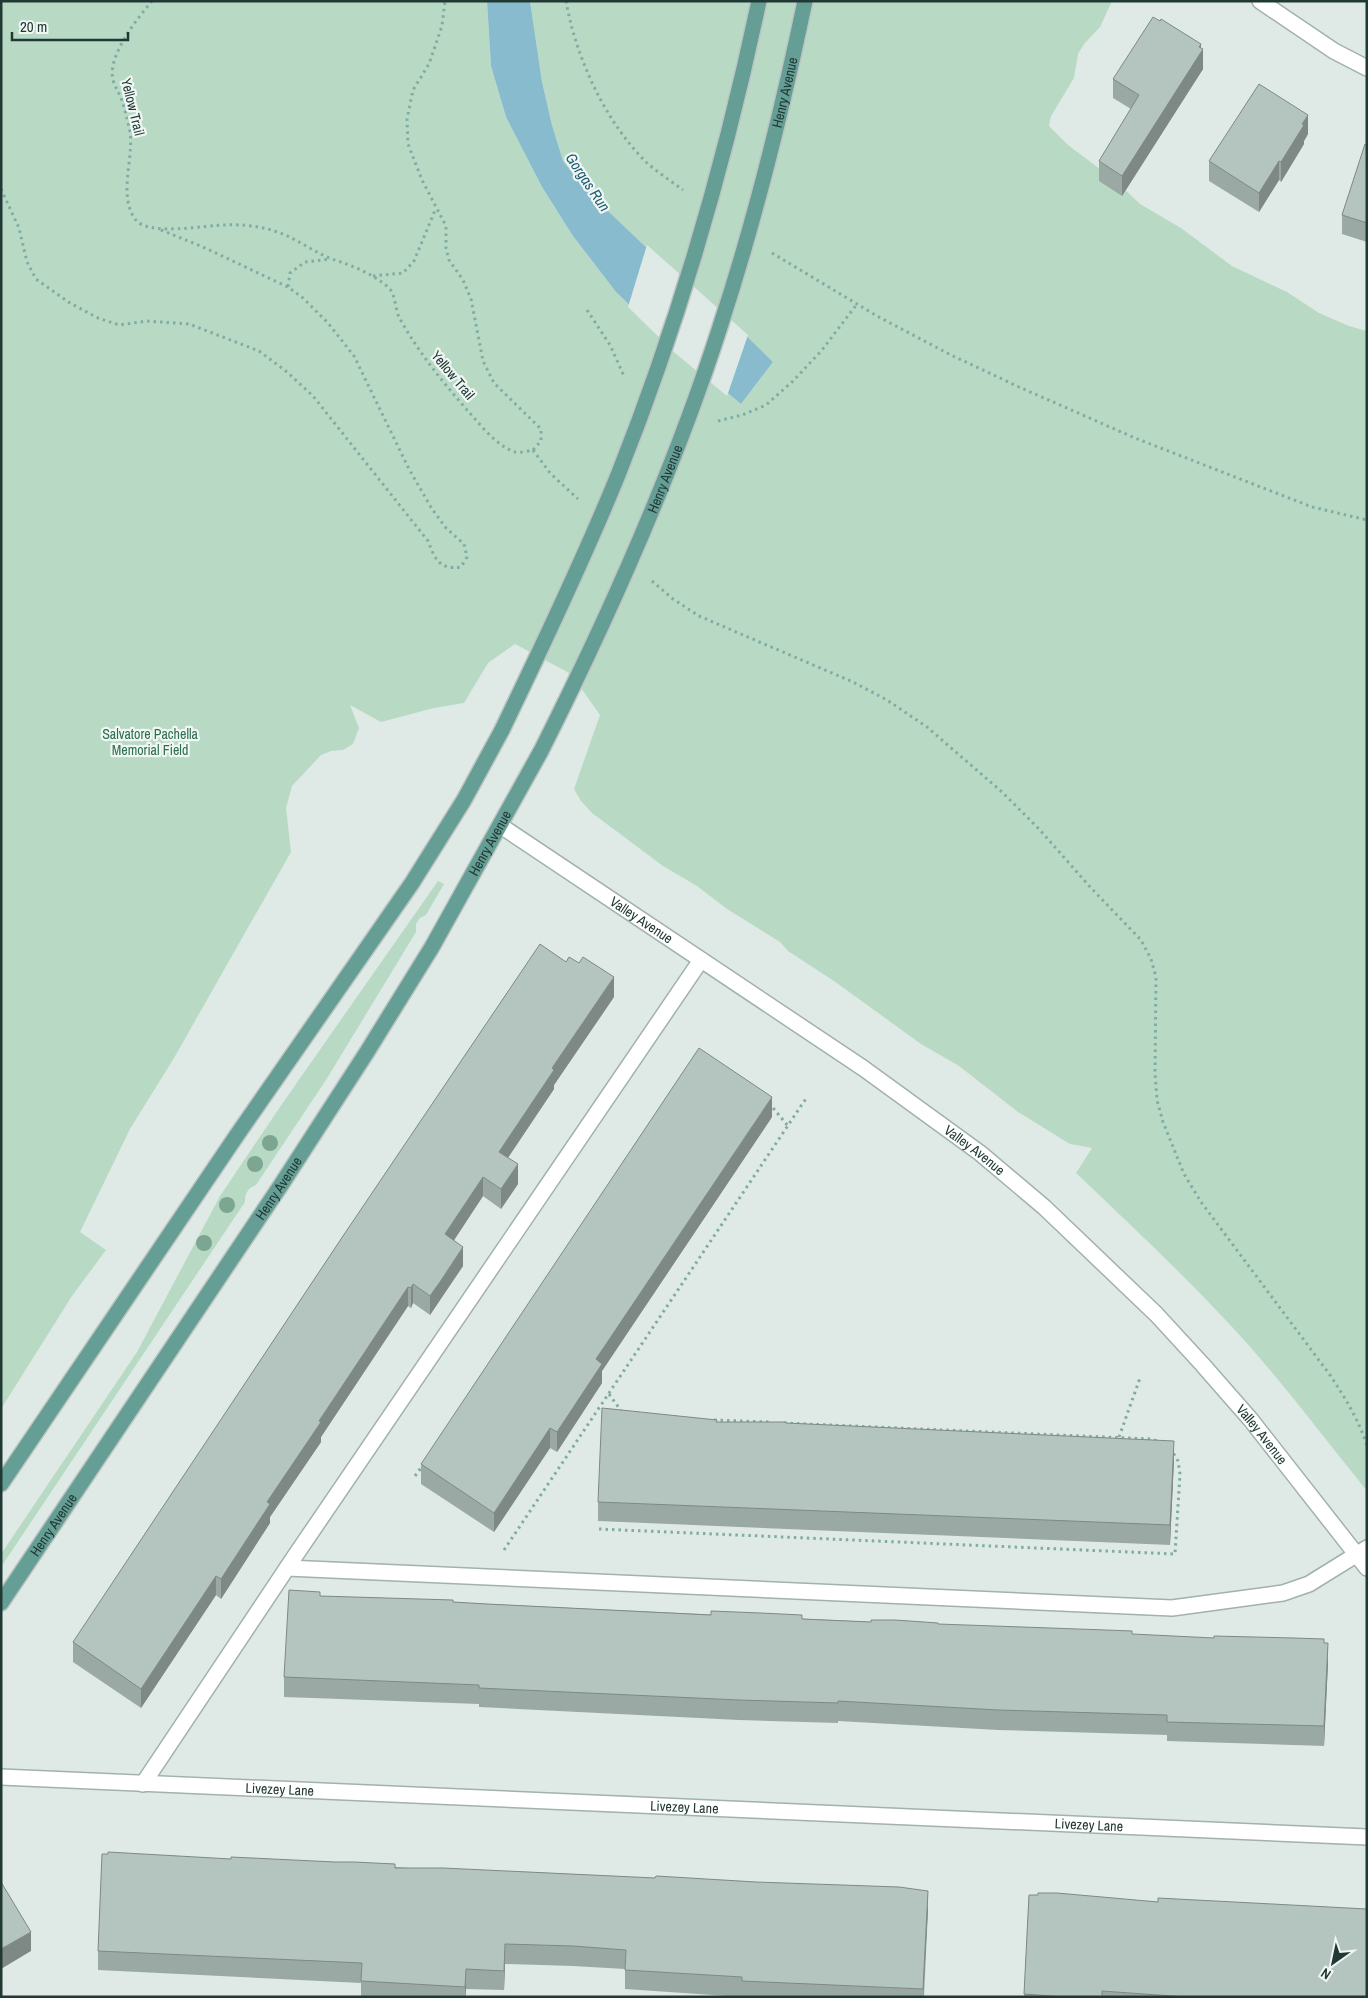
<svg xmlns="http://www.w3.org/2000/svg" width="1368" height="1998" font-family="'Archivo Narrow',sans-serif">
	<rect width="100%" height="100%" fill="#dfeae6"/>
	<!-- green -->
	<path fill="#b8dac5" d="M 1,1 L 487,1 L 491,66 L 506,117 L 542,187 L 573,236 L 616,292 L 677,351 L 741,404 L 773,362 L 650,251 L 585,189 L 563,161 L 552,125 L 542,82 L 530,1 L 1112,1 L 1100,27 L 1084,44 L 1078,54 L 1074,78 L 1051,116 L 1049,126 L 1068,145 L 1116,181 L 1140,204 L 1181,228 L 1232,266 L 1287,292 L 1319,313 L 1349,326 L 1367,331 L 1367,1491 C 1329,1444 1292,1395 1252,1349 C 1197,1287 1136,1230 1076,1173 L 1092,1148 L 1070,1144 L 1018,1112 L 959,1066 L 921,1044 L 834,981 L 788,951 L 780,942 L 727,909 L 697,886 L 663,866 L 592,813 L 581,801 L 574,789 L 600,715 L 571,674 L 515,644 L 488,663 L 464,703 L 434,708 L 381,722 L 350,705 L 359,728 L 353,744 L 343,750 L 331,751 L 321,755 L 292,786 L 286,808 L 291,852 L 174,1058 L 130,1129 L 80,1232 L 106,1250 L 72,1296 L 1,1409 Z
		M 438,881 L 444,884 L 426,915 L 420,918 L 416,924 L 416,932 L 326,1080 L 256,1185 C 248,1188 245,1193 245,1202 L 1,1567 L 1,1554 L 137,1352 L 220,1196 L 282,1104 Z"/>
	<!-- water -->
	<path fill="#88bbcd" d="M 487,1 L 530,1 L 542,82 L 552,125 L 563,161 L 585,189 L 650,251 L 732,322 L 773,362 L 741,404 L 677,351 L 616,292 L 573,236 L 542,187 L 506,117 L 491,66 Z"/>
	<!-- pier -->
	<path fill="#dfeae6" d="M 647,245 L 748,335 L 727,396 L 675,353 L 628,307 Z"/>
	<g fill="none" stroke-linecap="round" stroke-linejoin="round">
		<defs>
			<g id="minor">
				<path d="M 1260,1 L 1334,51 L 1367,68"/>
				<path id="s1" d="M 501,826 L 863,1068 L 980,1153 L 1044,1207 L 1156,1314 L 1202,1364 L 1251,1420 L 1367,1568"/>
				<path d="M 287,1568 L 1172,1608 L 1283,1593 L 1309,1584 L 1367,1548"/>
				<path id="s2" d="M 1,1777 L 1367,1837"/>
				<path d="M 143,1784 L 295,1556 L 701,960"/>
			</g>
			<g id="major">
				<path d="M 1,1484 L 237,1135 L 412,883 L 464,800 L 502,730"/>
				<path id="s3" d="M 1,1603 L 281,1185 L 367,1052 L 432,947 L 541,751"/>
			</g>
		</defs>
		<!-- minor casing -->
		<use href="#minor" stroke="#a2b1ad" stroke-width="18"/>
		<!-- major casing -->
		<use href="#major" stroke="#bcc4c2" stroke-width="18"/>
		<!-- path -->
		<path stroke="#80aca3" stroke-width="3" stroke-dasharray="2.5 4" stroke-linecap="butt" d="M 152,1 C 137,19 107,56 113,80 C 115,88 120,94 122,101 C 125,110 127,118 129,127 C 136,155 117,193 135,219 C 147,237 206,225 226,225 C 246,224 267,227 285,235 C 301,242 316,253 332,259 C 353,266 372,273 389,288 C 396,295 395,311 400,319 C 419,353 442,381 467,410 C 481,425 495,445 515,452 C 520,453 528,451 533,450 L 541,441 L 541,429 L 494,383 L 483,361 L 471,299 L 463,280 L 449,260 L 446,248 L 446,226 L 422,180 L 408,144 L 407,119 L 413,90 L 429,64 L 442,26 L 445,1
			M 566,1 C 576,58 605,121 646,162 C 657,172 671,181 683,190
			M 1,189 L 19,228 L 27,262 L 36,279 L 70,303 L 98,318 L 119,325 L 147,321 L 189,324 L 259,351 L 287,372 L 313,396 L 428,541 C 435,559 439,570 461,567 L 467,557 L 464,544 L 446,528 L 432,509 L 409,469 L 354,356 L 328,323 L 303,298 L 288,287 L 290,273 L 305,262 L 331,259
			M 161,230 L 203,247 L 288,287
			M 772,253 L 877,316 L 951,355 L 1019,387 L 1135,438 L 1312,507 L 1367,520
			M 373,276 L 403,273 L 414,261 L 436,208
			M 587,310 L 610,345 L 624,376
			M 718,421 L 742,415 L 766,405 L 793,381 L 822,350 L 857,304
			M 533,450 L 550,473 L 578,499
			M 652,581 L 673,599 L 699,616 L 853,682 L 887,700 L 927,727 L 1002,792 L 1039,829 L 1091,888 L 1141,940 L 1151,959 L 1156,977 L 1155,1073 L 1157,1100 L 1163,1122 L 1184,1174 L 1201,1202 L 1330,1375 C 1345,1398 1359,1420 1367,1446
			M 769,1103 L 788,1126
			M 609,1394 L 622,1412
			M 714,1420 L 770,1422
			M 784,1423 L 1151,1439 L 1157,1441
			M 1119,1437 L 1140,1378
			M 415,1476 L 423,1465
			M 599,1529 L 1175,1554 L 1180,1474 L 1178,1461 L 1172,1451
			M 504,1550 L 807,1097"/>
		<!-- minor -->
		<use href="#minor" stroke="#fff" stroke-width="15"/>
		<!-- major -->
		<use href="#major" stroke="#659e95" stroke-width="15"/>
		<defs>
			<g id="major-bridge">
				<path d="M 502,730 C 543,645 583,561 618,475 C 679,322 725,162 759,1"/>
				<path id="s4" d="M 541,751 C 610,614 673,473 720,327 C 755,220 782,111 805,1"/>
			</g>
		</defs>
		<!-- major-bridge casing -->
		<use href="#major-bridge" stroke="#bcc4c2" stroke-width="18" stroke-linecap="butt"/>
		<!-- major-bridge -->
		<use href="#major-bridge" stroke="#659e95" stroke-width="15"/>
	</g>
	<!-- trees -->
	<g fill="#7da692">
		<circle cx="270" cy="1143" r="8"/>
		<circle cx="255" cy="1164" r="8"/>
		<circle cx="227" cy="1205" r="8"/>
		<circle cx="204" cy="1243" r="8"/>
	</g>
	<!-- wall -->
	<path fill="#9ba9a4" d="M 1201,48 L 1203,69 L 1122,196 L 1099,181 L 1099,161 L 1131,109 L 1113,98 L 1113,79 Z
		M 1308,134 L 1304,141 L 1304,144 L 1281,182 L 1279,180 L 1259,212 L 1209,181 L 1209,161 Z
		M 1367,145 L 1367,242 L 1342,234 L 1342,215 Z
		M 614,997 L 554,1085 L 554,1089 L 508,1158 L 518,1184 L 501,1209 L 483,1196 L 454,1240 L 463,1266 L 430,1315 L 413,1303 L 411,1308 L 408,1306 L 321,1437 L 321,1442 L 270,1517 L 270,1523 L 221,1599 L 216,1595 L 141,1708 L 73,1662 L 73,1642 Z
		M 772,1117 L 602,1371 L 602,1383 L 557,1452 L 550,1448 L 494,1532 L 421,1484 L 421,1464 Z
		M 717,1422 L 786,1423 L 1174,1460 L 1170,1545 L 598,1521 L 598,1502 Z
		M 320,1596 L 453,1602 L 487,1604 L 1132,1634 L 1328,1663 L 1324,1746 L 1167,1741 L 1167,1735 L 998,1730 L 838,1721 L 838,1723 L 739,1720 L 479,1707 L 479,1704 L 284,1697 L 284,1677 Z
		M 231,1859 L 335,1862 L 928,1910 L 924,1997 L 742,1997 L 625,1989 L 625,1969 L 573,1966 L 505,1964 L 504,1990 L 466,1989 L 466,1997 L 361,1997 L 361,1983 L 98,1970 L 98,1951 Z
		M 1029,1895 L 1158,1902 L 1367,1997 L 1024,1997 Z"/>
	<!-- shaded-wall -->
	<path fill="#7e8986" d="M 1201,44 L 1201,53 L 1203,49 L 1203,69 L 1122,196 L 1122,176 Z
		M 1308,115 L 1308,134 L 1304,141 L 1304,144 L 1281,182 L 1281,162 L 1302,124 Z
		M 1279,161 L 1279,180 L 1259,212 L 1259,193 Z
		M 614,977 L 614,997 L 554,1085 L 554,1089 L 499,1171 L 499,1152 L 552,1068 Z
		M 772,1097 L 772,1117 L 602,1371 L 602,1383 L 557,1452 L 557,1432 L 596,1359 Z
		M 518,1164 L 518,1184 L 501,1209 L 501,1189 Z
		M 483,1177 L 483,1196 L 445,1254 L 445,1234 Z
		M 463,1247 L 463,1266 L 430,1315 L 430,1296 Z
		M 413,1284 L 413,1303 L 411,1308 L 411,1288 Z
		M 408,1287 L 408,1306 L 321,1437 L 321,1442 L 270,1517 L 270,1523 L 221,1599 L 221,1579 L 267,1502 L 319,1421 Z
		M 550,1428 L 550,1448 L 494,1532 L 494,1513 Z
		M 1174,1441 L 1174,1460 L 1170,1545 L 1170,1525 Z
		M 216,1576 L 216,1595 L 141,1708 L 141,1689 Z
		M 1328,1643 L 1328,1663 L 1324,1746 L 1324,1726 Z
		M 928,1891 L 928,1910 L 923,1997 L 923,1989 Z
		M 31,1932 L 31,1951 L 1,1969 L 1,1949 Z
		M 505,1944 L 505,1964 L 504,1990 L 504,1971 Z
		M 466,1969 L 466,1989 L 465,1997 L 465,1987 Z"/>
	<!-- building -->
	<path fill="#b4c4bf" stroke="#7e8986" d="M 1153,17 L 1160,21 L 1161,19 L 1201,44 L 1199,47 L 1203,49 L 1122,176 L 1099,161 L 1139,95 L 1113,79 Z
		M 1259,84 L 1308,115 L 1302,124 L 1304,125 L 1281,162 L 1279,161 L 1259,193 L 1209,161 Z
		M 1365,144 L 1367,145 L 1367,223 L 1342,215 Z
		M 540,944 L 566,962 L 569,957 L 579,963 L 583,957 L 614,977 L 552,1068 L 554,1070 L 499,1152 L 518,1164 L 501,1189 L 483,1177 L 445,1234 L 463,1247 L 440,1282 L 430,1296 L 413,1284 L 411,1288 L 408,1287 L 319,1421 L 321,1422 L 267,1502 L 270,1504 L 221,1579 L 216,1576 L 141,1689 L 73,1642 L 343,1236 Z
		M 699,1048 L 772,1097 L 596,1359 L 602,1364 L 557,1432 L 550,1428 L 494,1513 L 421,1464 Z
		M 602,1408 L 717,1420 L 716,1422 L 786,1422 L 786,1423 L 1174,1441 L 1170,1525 L 598,1502 Z
		M 289,1590 L 320,1592 L 320,1596 L 453,1600 L 453,1602 L 487,1604 L 711,1615 L 711,1611 L 761,1613 L 802,1615 L 802,1619 L 871,1622 L 871,1620 L 895,1620 L 938,1623 L 938,1624 L 1106,1630 L 1132,1631 L 1132,1634 L 1214,1638 L 1214,1636 L 1294,1638 L 1324,1639 L 1324,1643 L 1328,1643 L 1324,1726 L 1167,1722 L 1167,1715 L 998,1710 L 838,1701 L 838,1703 L 739,1700 L 479,1688 L 479,1685 L 284,1677 Z
		M 108,1852 L 231,1859 L 231,1857 L 335,1862 L 354,1862 L 395,1864 L 395,1868 L 443,1868 L 655,1878 L 656,1876 L 756,1882 L 899,1887 L 928,1891 L 923,1989 L 742,1981 L 742,1977 L 625,1970 L 626,1950 L 573,1946 L 505,1944 L 504,1971 L 466,1969 L 465,1987 L 361,1981 L 362,1963 L 98,1951 L 102,1854 L 108,1854 Z
		M 1,1882 L 31,1932 L 1,1949 Z
		M 1038,1893 L 1057,1893 L 1158,1902 L 1158,1898 L 1367,1909 L 1367,1997 L 1186,1997 L 1102,1991 L 1102,1997 L 1064,1997 L 1024,1994 L 1029,1895 L 1038,1895 Z"/>
	<g text-anchor="middle" dominant-baseline="central" stroke-width="4.5" stroke-linejoin="round" paint-order="stroke">
		<!-- street labels -->
		<g font-size="14" fill="#213935" stroke="#eff6f3">
			<text stroke="none"><textPath href="#s4" startOffset="704">Henry Avenue</textPath></text>
			<text transform="translate(133 107) rotate(76)">Yellow Trail</text>
			<text transform="translate(453 375) rotate(50)">Yellow Trail</text>
			<text stroke="none"><textPath href="#s4" startOffset="299">Henry Avenue</textPath></text>
			<text stroke="none"><textPath href="#s3" startOffset="904">Henry Avenue</textPath></text>
			<text stroke="none"><textPath href="#s1" startOffset="169">Valley Avenue</textPath></text>
			<text stroke="none"><textPath href="#s1" startOffset="574">Valley Avenue</textPath></text>
			<text stroke="none"><textPath href="#s3" startOffset="499">Henry Avenue</textPath></text>
			<text stroke="none"><textPath href="#s1" startOffset="979">Valley Avenue</textPath></text>
			<text stroke="none"><textPath href="#s3" startOffset="94">Henry Avenue</textPath></text>
			<text stroke="none"><textPath href="#s2" startOffset="279">Livezey Lane</textPath></text>
			<text stroke="none"><textPath href="#s2" startOffset="684">Livezey Lane</textPath></text>
			<text stroke="none"><textPath href="#s2" startOffset="1089">Livezey Lane</textPath></text>
		</g>
		<!-- park labels -->
		<g font-size="14" fill="#2d6e4d" stroke="#eff6f3">
			<text x="150" y="734">Salvatore Pachella<tspan x="150" dy="16">Memorial Field</tspan></text>
		</g>
		<!-- water labels -->
		<g font-size="15" font-style="italic" fill="#1e5b72" stroke="#eff6f3">
			<text transform="translate(588 182) rotate(56)">Gorgas Run</text>
		</g>
	</g>
	<!-- border -->
	<rect width="1368" height="1998" fill="none" stroke="#213935" stroke-width="5"/>
	<!-- north arrow -->
	<g transform="translate(1333 1963) rotate(213)" stroke="#eff6f3" stroke-width="4" paint-order="stroke">
	<path d="M0-4L9 19L0 12L-9 19Z" fill="#213935"/>
	<text y="-8" font-size="14" font-weight="bold" text-anchor="middle" fill="#213935">N</text>
	</g>
	<!-- scale -->
	<path d="M12 32v8h116v-8" fill="none" stroke="#213935" stroke-width="2.5"/>
	<text x="20" y="32" font-size="15" fill="#213935" stroke="#eff6f3" stroke-width="4" paint-order="stroke">20 m</text>
</svg>
